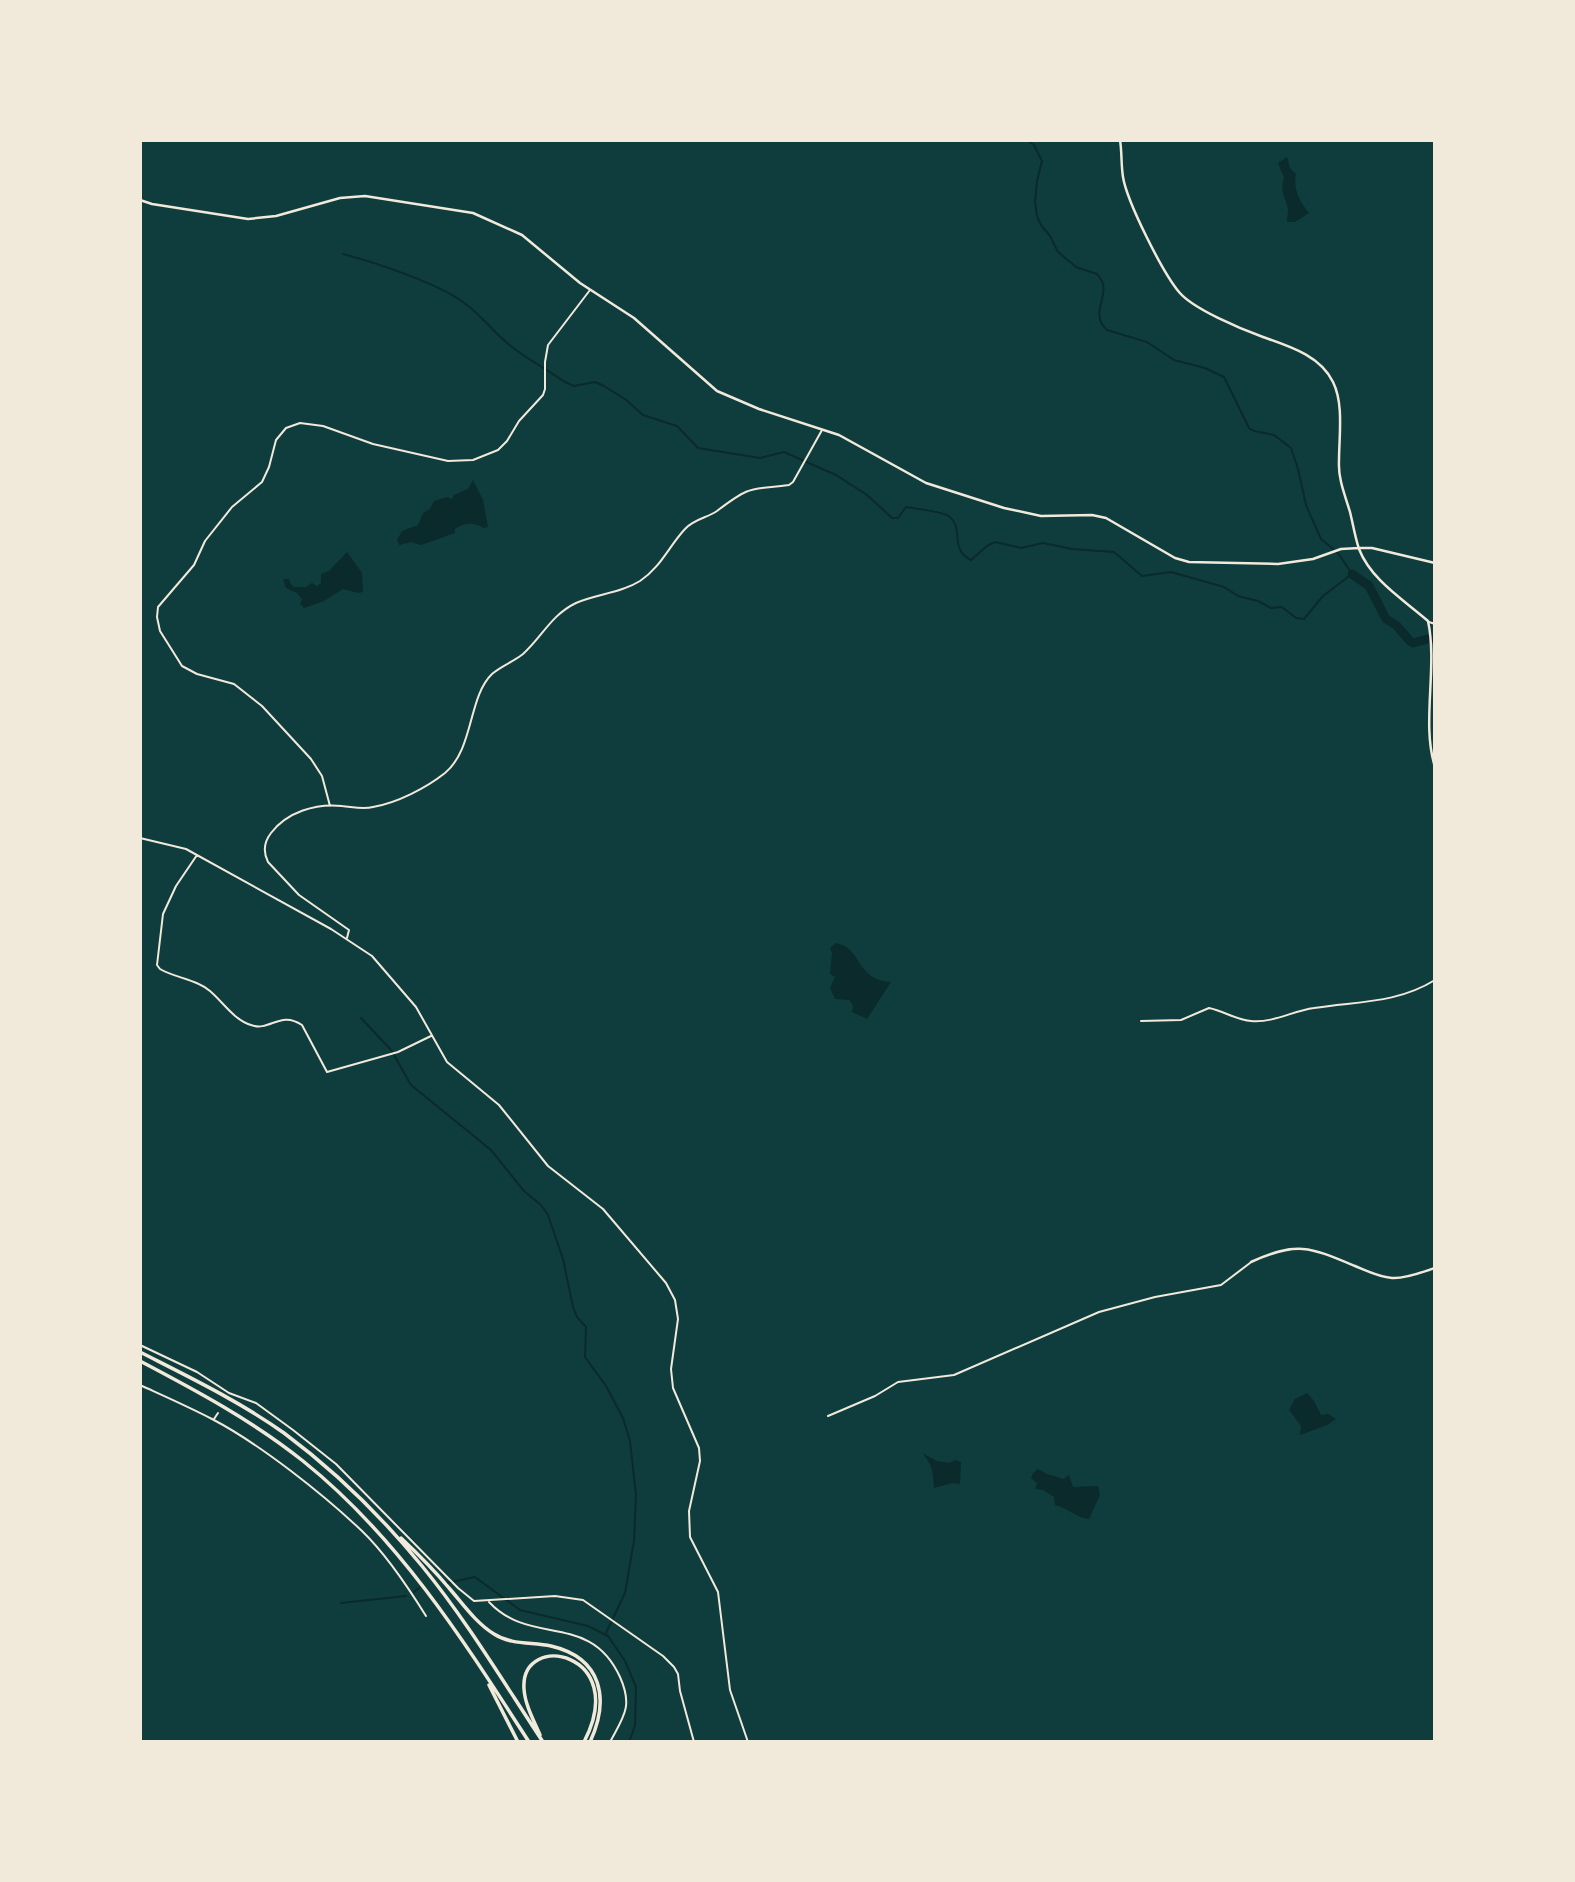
<svg xmlns="http://www.w3.org/2000/svg" width="1575" height="1882" font-family="Spectral,serif">
	<rect width="100%" height="100%" fill="#0f3d3e"/>
	<!-- water -->
	<path fill="#0a2a2b" d="M 1287,157 L 1290,168 L 1296,174 C 1293,189 1299,201 1309,213 L 1295,222 L 1287,222 C 1287,217 1288,213 1288,209 C 1286,198 1279,191 1284,178 L 1278,163 Z
		M 473,480 L 483,500 L 488,527 L 484,528 C 472,522 467,522 455,529 L 455,533 L 421,545 L 411,542 L 399,545 L 397,540 L 402,531 L 418,525 L 423,513 L 430,509 L 434,501 L 447,497 L 452,499 L 454,495 L 468,489 Z
		M 347,552 L 362,573 L 363,592 L 358,593 L 343,589 L 324,601 L 304,608 L 300,604 L 302,599 L 297,593 L 286,588 L 283,579 L 289,579 L 290,583 L 294,587 L 306,587 L 312,583 L 317,586 L 321,583 L 321,574 L 329,571 Z
		M 836,943 C 863,948 855,980 891,982 L 867,1019 L 852,1012 L 853,1005 L 849,1000 L 835,999 L 830,988 L 835,977 L 830,974 L 832,953 L 830,948 Z
		M 1307,1393 L 1314,1401 L 1321,1415 L 1328,1414 L 1336,1419 L 1327,1425 L 1300,1435 L 1301,1426 L 1289,1410 L 1295,1399 Z
		M 922,1453 L 937,1461 L 949,1463 L 955,1460 L 961,1462 L 960,1484 L 952,1483 L 934,1488 C 933,1473 933,1465 922,1453 Z
		M 1038,1469 L 1047,1474 L 1064,1479 L 1069,1475 L 1073,1487 L 1098,1486 L 1100,1495 L 1089,1519 C 1076,1518 1068,1508 1055,1505 L 1054,1497 L 1043,1490 L 1035,1489 L 1037,1483 L 1031,1478 L 1033,1473 Z"/>
	<g fill="none" stroke-linecap="round" stroke-linejoin="round">
		<!-- stream -->
		<path stroke="#0a2a2b" stroke-width="2" d="M 343,254 C 374,262 437,283 463,302 C 479,313 491,329 506,342 C 523,357 545,368 563,381 L 574,386 L 595,382 L 604,386 L 625,399 L 643,415 L 677,426 L 698,448 L 760,458 L 784,452 L 836,475 L 867,495 L 892,518 L 898,518 L 906,507 C 916,509 943,511 950,517 C 964,529 949,549 971,560 L 987,546 L 995,542 L 1021,548 L 1043,543 L 1072,549 L 1114,552 L 1142,576 L 1171,572 L 1224,587 L 1238,596 L 1258,601 L 1271,608 L 1282,607 L 1296,618 L 1304,619 L 1323,596 L 1352,574 L 1338,553 L 1321,539 L 1306,505 L 1298,469 L 1291,448 L 1274,435 L 1254,431 L 1249,428 L 1224,377 L 1205,368 L 1174,360 L 1147,342 L 1107,330 C 1090,314 1107,300 1103,284 C 1102,280 1099,277 1097,274 L 1076,267 L 1058,252 L 1050,236 L 1041,225 L 1037,216 L 1035,202 L 1037,181 L 1042,161 L 1034,145 L 1027,140
			M 361,1018 L 391,1050 L 411,1085 L 491,1150 L 524,1191 L 541,1205 L 548,1215 L 563,1259 L 573,1307 L 577,1317 L 586,1327 L 585,1357 L 606,1386 L 623,1418 L 630,1441 L 636,1495 L 634,1541 L 625,1593 L 606,1633
			M 447,1583 L 475,1577 L 520,1610 L 588,1626 L 608,1636 L 625,1661 L 636,1687 L 635,1726 L 629,1742
			M 414,1592 L 419,1588
			M 341,1603 L 406,1596"/>
		<!-- river -->
		<path stroke="#0a2a2b" stroke-width="9" d="M 1352,574 L 1369,586 L 1386,619 L 1396,625 L 1410,641 L 1413,643 L 1435,637"/>
		<!-- minor -->
		<path stroke="#f1e9da" stroke-width="2" d="M 1429,622 L 1435,624
			M 330,806 L 322,776 L 311,759 L 262,706 L 234,684 L 197,674 L 182,666 L 160,631 L 157,617 L 158,607 L 194,565 L 205,541 L 232,507 L 262,482 L 269,467 L 276,440 L 286,428 L 300,423 L 323,426 L 373,444 L 448,461 L 473,460 L 498,450 L 507,441 L 519,421 L 543,395 L 545,389 L 545,362 L 548,345 L 590,290
			M 140,838 L 186,849 L 331,929 L 372,956 L 416,1007 L 447,1062 L 499,1105 L 548,1166 L 603,1209 L 666,1283 L 675,1300 L 678,1319 L 671,1369 L 673,1388 L 699,1448 L 700,1461 L 689,1511 L 690,1537 L 718,1592 L 730,1690 L 748,1742
			M 197,855 L 176,886 L 163,914 L 157,965 L 160,969 C 175,978 196,979 210,991 C 222,1001 234,1020 251,1025 C 270,1032 280,1010 302,1025 L 327,1072 L 398,1052 L 431,1036
			M 347,938 L 349,930 L 299,895 L 268,862 C 263,852 264,842 271,833 C 287,812 316,803 342,806 C 353,807 363,810 373,807 C 397,803 426,788 445,773 C 474,749 468,697 492,674 C 501,666 513,662 523,654 C 542,637 551,615 576,603 C 597,594 621,593 640,581 C 661,567 669,546 685,529 C 694,519 707,518 717,511 C 751,485 749,490 789,485 L 793,482 L 822,430
			M 1141,1021 L 1181,1020 L 1209,1008 C 1224,1011 1236,1020 1251,1021 C 1274,1023 1292,1011 1314,1008 C 1357,1001 1396,1004 1435,980
			M 140,1345 L 197,1372 L 229,1393 L 256,1403 L 293,1430 L 336,1464 L 458,1588 L 474,1601 L 555,1596 L 583,1600 L 663,1656 L 674,1667 L 678,1674 L 680,1691 L 694,1742
			M 140,1385 C 164,1396 189,1407 212,1419 C 260,1444 323,1494 362,1531 C 387,1555 408,1587 426,1616
			M 828,1416 L 875,1396 L 898,1382 L 954,1375 L 1099,1312 L 1155,1297 L 1221,1285 L 1250,1263
			M 214,1419 L 218,1413
			M 489,1602 C 531,1647 590,1611 620,1677 C 633,1706 624,1716 610,1742"/>
		<!-- tertiary -->
		<path stroke="#f1e9da" stroke-width="2.5" d="M 1120,140 C 1122,152 1121,165 1123,177 C 1127,202 1163,273 1179,292 C 1193,309 1241,329 1263,337 C 1288,346 1320,355 1333,382 C 1344,404 1339,436 1339,461 C 1338,479 1345,495 1350,512 C 1353,524 1355,537 1359,549 C 1371,580 1404,600 1428,621 C 1438,667 1421,724 1435,767
			M 140,200 L 152,204 L 248,219 L 276,216 L 340,198 L 365,196 L 473,213 L 522,235 L 580,283 L 634,318 L 717,391 L 759,409 L 839,435 L 926,483 L 1004,508 L 1041,516 L 1092,515 L 1106,518 L 1175,558 L 1189,562 L 1278,564 L 1313,559 L 1341,549 L 1359,548 L 1372,548 L 1435,563
			M 1251,1262 C 1297,1241 1310,1247 1355,1266 C 1367,1271 1379,1277 1392,1278 C 1406,1279 1422,1272 1435,1268"/>
		<!-- motorway -->
		<path stroke="#f1e9da" stroke-width="3.5" d="M 140,1352 C 189,1377 239,1401 284,1433 C 335,1471 382,1517 422,1566 C 467,1621 504,1683 543,1742
			M 140,1361 C 197,1391 253,1421 303,1461 C 399,1538 464,1641 529,1742
			M 401,1538 C 418,1554 434,1570 449,1588 C 463,1604 476,1623 494,1634 C 511,1645 532,1642 551,1646 C 602,1658 610,1699 590,1742
			M 489,1685 L 518,1742
			M 540,1735 C 534,1721 525,1705 524,1689 C 520,1630 631,1652 584,1742"/>
	</g>
	<!-- border -->
	<rect width="1575" height="1882" fill="none" stroke="#f1e9da" stroke-width="284"/>
</svg>
